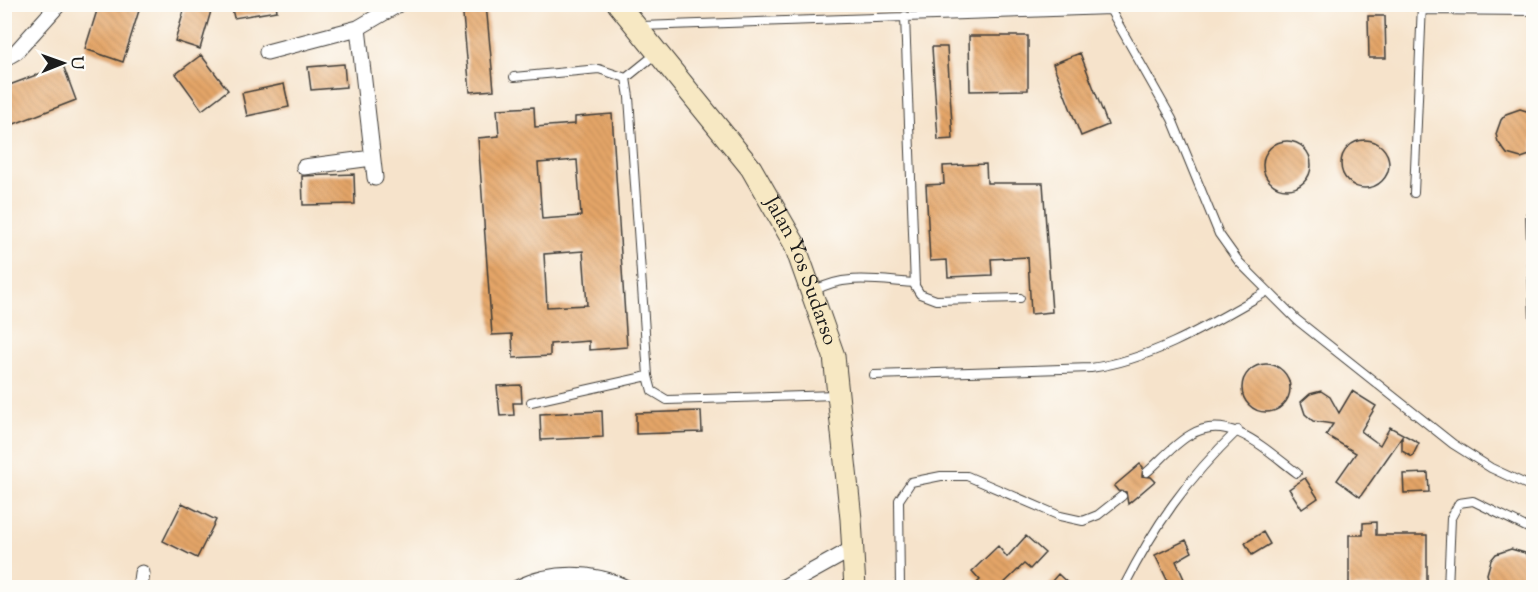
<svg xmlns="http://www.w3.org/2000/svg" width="1538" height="592" font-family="'Sorts Mill Goudy',serif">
	<defs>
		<pattern id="building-back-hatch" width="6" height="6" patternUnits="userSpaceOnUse" patternTransform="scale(1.5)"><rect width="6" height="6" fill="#e4a567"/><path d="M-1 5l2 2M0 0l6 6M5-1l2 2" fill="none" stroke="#c38d59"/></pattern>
	</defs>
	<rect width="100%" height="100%" fill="#fdfcf7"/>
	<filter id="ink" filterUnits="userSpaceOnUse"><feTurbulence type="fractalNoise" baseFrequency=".0167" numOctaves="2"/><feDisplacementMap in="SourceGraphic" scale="12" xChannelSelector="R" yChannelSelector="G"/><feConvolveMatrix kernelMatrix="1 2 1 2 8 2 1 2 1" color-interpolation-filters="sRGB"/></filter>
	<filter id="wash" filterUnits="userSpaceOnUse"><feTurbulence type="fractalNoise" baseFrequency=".008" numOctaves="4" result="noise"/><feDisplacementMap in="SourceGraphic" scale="24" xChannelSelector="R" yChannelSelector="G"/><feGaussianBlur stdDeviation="1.35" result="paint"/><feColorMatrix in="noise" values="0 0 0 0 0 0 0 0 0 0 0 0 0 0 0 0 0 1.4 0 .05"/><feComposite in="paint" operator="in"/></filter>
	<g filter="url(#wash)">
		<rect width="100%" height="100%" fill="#f6e3cb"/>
		<g id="blocks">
			<!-- building -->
			<path fill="url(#building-back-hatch)" fill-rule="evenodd" d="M 99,4 L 141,4 L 123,62 L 85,49 Z
				M 186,4 L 213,4 L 200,49 L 175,41 Z
				M 231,4 L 276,4 L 277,11 L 234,18 Z
				M 462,4 L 486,4 L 494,90 L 470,92 Z
				M 1368,16 L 1385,16 L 1386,58 L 1369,58 Z
				M 969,36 L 1028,36 L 1028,90 L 970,91 Z
				M 932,47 L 947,47 L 953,139 L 938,140 Z
				M 1080,53 L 1108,125 L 1081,136 L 1053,64 Z
				M 201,55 L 228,90 L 202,110 L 176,74 Z
				M 344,64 L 346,87 L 311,90 L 308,67 Z
				M 63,65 L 76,100 L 4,128 L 4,87 Z
				M 284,84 L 289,107 L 247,116 L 242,93 Z
				M 534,107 L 535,127 L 575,124 L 575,117 L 612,114 L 627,347 L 589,350 L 589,341 L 550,344 L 550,356 L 513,358 L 512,334 L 492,335 L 478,138 L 499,136 L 497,109 ZM 577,160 L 581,216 L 542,219 L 538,163 ZM 583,251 L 587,305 L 547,307 L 544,254 Z
				M 1520,109 L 1533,113 L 1533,154 L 1521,158 L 1507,154 L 1498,142 L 1496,134 L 1501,120 L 1506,114 Z
				M1341 164a24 24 0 1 1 48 0a24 24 0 1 1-48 0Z
				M1263 165a24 24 0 1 1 48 0a24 24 0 1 1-48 0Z
				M 986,164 L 987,183 L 1043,183 L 1052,312 L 1031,314 L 1028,257 L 991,259 L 992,275 L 948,277 L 947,260 L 930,261 L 926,185 L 944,184 L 943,166 Z
				M 354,174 L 355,204 L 303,205 L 302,176 Z
				M1242 388a24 24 0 1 1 48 0a24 24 0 1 1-48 0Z
				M 521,385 L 522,403 L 513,403 L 514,415 L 500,416 L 497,386 Z
				M 1321,391 L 1330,397 L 1339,413 L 1352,391 L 1376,406 L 1361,431 L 1380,445 L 1390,427 L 1419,443 L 1412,457 L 1402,451 L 1402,437 L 1360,497 L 1337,480 L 1356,453 L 1326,435 L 1333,424 L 1313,421 L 1305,414 L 1301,402 L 1310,394 Z
				M 602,411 L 603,437 L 541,440 L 540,414 Z
				M 701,411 L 702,432 L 636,434 L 636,413 Z
				M 1140,464 L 1143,467 L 1142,476 L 1151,477 L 1155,481 L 1128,504 L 1126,492 L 1118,491 L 1114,486 Z
				M 1428,473 L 1429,492 L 1404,493 L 1403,474 Z
				M 1305,478 L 1318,498 L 1302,509 L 1289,489 Z
				M 182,503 L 216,520 L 197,558 L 163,541 Z
				M 1376,522 L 1376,535 L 1427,535 L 1427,587 L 1349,587 L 1349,535 L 1363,535 L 1363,523 Z
				M 1263,532 L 1270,544 L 1252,555 L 1245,543 Z
				M 1026,536 L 1045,553 L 1030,569 L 1024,564 L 999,588 L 972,588 L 980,580 L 972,571 L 998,546 L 1007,557 Z
				M 1186,540 L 1192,552 L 1176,561 L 1188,588 L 1171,588 L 1155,555 Z
				M 1511,549 L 1525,553 L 1533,564 L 1531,588 L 1491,588 L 1487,574 L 1491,560 L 1496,554 Z
				M 1058,574 L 1073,588 L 1046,588 Z"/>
		</g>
	</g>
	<g filter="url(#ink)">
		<use href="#blocks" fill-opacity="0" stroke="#3d3a36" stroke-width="1.5"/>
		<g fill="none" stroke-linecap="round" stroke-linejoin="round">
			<defs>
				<path id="service" d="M 1107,4 L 1172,119 L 1219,234 L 1239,262 L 1297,320 L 1453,444 L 1491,468 L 1534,488
					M 1422,10 L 1534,11
					M 905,16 L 915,286 L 920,294 L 936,300 L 1020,298
					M 641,26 L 1110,10
					M 514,77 L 599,69 L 626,78
					M 626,78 L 629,97 L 648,376 L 652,391 L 667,400 L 836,395
					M 626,78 L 657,53
					M 1414,193 L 1422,4
					M 1530,215 L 1534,320
					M 814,291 C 844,273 881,281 915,283
					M 874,375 L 1091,368 C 1155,359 1212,323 1268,291
					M 531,402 L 648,376
					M 1147,472 C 1161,460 1174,444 1190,435 C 1229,411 1267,451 1297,473
					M 900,588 L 899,500 L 911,482 L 941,476 L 967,476 L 1060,516 L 1083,521 L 1098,515 L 1122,496
					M 1123,588 C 1155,525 1187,479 1238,430
					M 1448,588 L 1451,518 L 1459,503 L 1473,501 L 1534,531"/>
				<path id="minor" d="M 358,28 L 375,178
					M 267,52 L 358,28 L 399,4
					M 4,59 L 16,52 L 59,4
					M 304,167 L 372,158
					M 140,588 L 142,573
					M 517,588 C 551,571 593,571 627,588
					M 782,588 L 854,548"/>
				<g id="secondary">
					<path id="s1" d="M 618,4 L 751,168 L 794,243 L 834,356 L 851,519 L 855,588"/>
				</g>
			</defs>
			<!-- service casing -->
			<use href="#service" stroke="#3d3a36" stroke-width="10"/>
			<!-- minor casing -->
			<use href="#minor" stroke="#3d3a36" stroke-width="17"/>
			<!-- secondary casing -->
			<use href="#secondary" stroke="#3d3a36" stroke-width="23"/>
			<!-- service -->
			<use href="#service" stroke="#fff" stroke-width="8"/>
			<!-- minor -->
			<use href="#minor" stroke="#fff" stroke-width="15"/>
			<!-- secondary -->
			<use href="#secondary" stroke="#f7e8c3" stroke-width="21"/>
		</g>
	</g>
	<g text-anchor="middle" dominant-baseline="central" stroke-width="5" stroke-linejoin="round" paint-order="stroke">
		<!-- street labels -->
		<g font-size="21" fill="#1c1c1c" stroke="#fdfcf7">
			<text stroke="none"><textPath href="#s1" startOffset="326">Jalan Yos Sudarso</textPath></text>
		</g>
	</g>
	<!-- margin -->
	<rect width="1538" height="592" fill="none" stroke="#fdfcf7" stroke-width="24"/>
	<!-- north arrow -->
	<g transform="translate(63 63) rotate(89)" stroke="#fdfcf7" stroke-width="4.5" paint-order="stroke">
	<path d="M0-4.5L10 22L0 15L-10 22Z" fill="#1c1c1c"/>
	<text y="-9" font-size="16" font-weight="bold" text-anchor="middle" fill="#1c1c1c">U</text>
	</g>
</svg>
